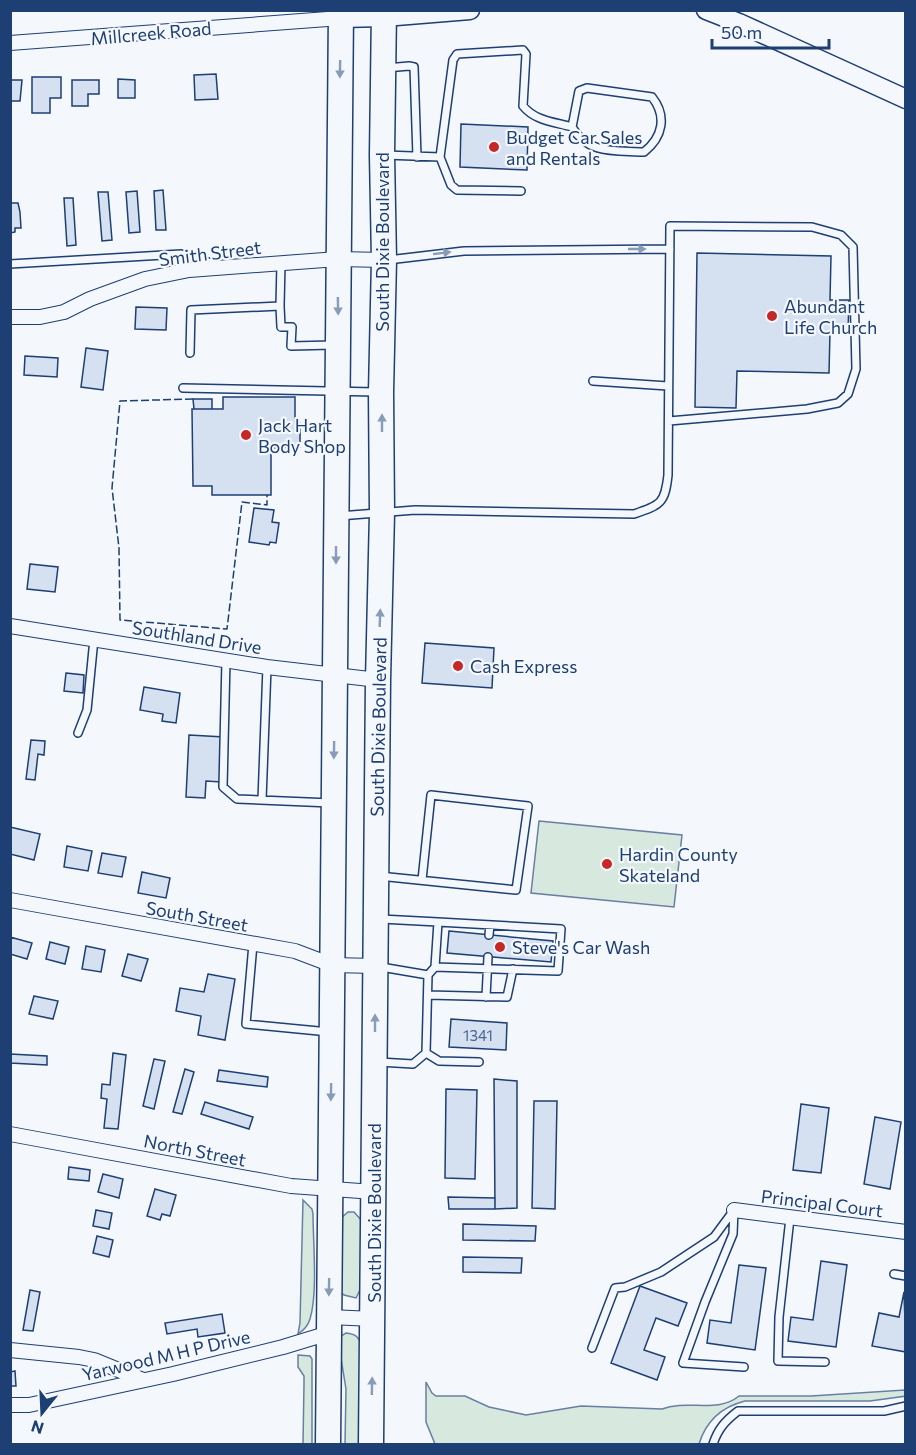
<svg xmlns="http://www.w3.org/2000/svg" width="916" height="1455" font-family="Commissioner,sans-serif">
	<rect width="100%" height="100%" fill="#f4f7fb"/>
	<!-- green -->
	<path fill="#d7e8df" stroke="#687fa3" stroke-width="1.5" d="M 539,821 L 682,835 L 674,907 L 531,893 Z
		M 303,1200 L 312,1209 L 313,1214 C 313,1242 318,1293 310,1319 C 308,1326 304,1330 298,1334 L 300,1323 Z
		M 348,1212 L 354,1212 L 362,1221 L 361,1288 L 356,1298 L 344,1295 L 339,1291 L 340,1219 Z
		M 346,1333 C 355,1334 358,1336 361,1344 L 360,1444 L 345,1444 L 346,1389 L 339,1346 L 341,1336 Z
		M 298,1355 L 310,1356 L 312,1359 L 312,1444 L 303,1444 L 304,1384 L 304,1376 L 298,1367 Z
		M 426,1382 L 432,1393 L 436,1396 L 465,1396 L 489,1407 L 526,1415 L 581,1406 L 662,1409 C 687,1399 717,1414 739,1396 L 811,1396 L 905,1390 L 906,1396 L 870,1401 L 745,1401 C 721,1407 706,1421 699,1444 L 435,1444 L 426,1422 Z"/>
	<!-- building -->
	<path fill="#d5e0f0" stroke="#1d3f73" stroke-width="1.5" d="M 216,74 L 218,99 L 195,100 L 194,75 Z
		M 32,77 L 61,77 L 61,98 L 50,98 L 50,113 L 32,113 Z
		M 118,79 L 135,80 L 135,98 L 118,98 Z
		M 10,80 L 22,80 L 20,101 L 10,101 Z
		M 72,80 L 99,80 L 99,94 L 88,94 L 88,106 L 72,106 Z
		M 461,124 L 528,127 L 527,170 L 460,167 Z
		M 163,190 L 166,230 L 156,230 L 154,191 Z
		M 137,191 L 140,232 L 129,233 L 126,192 Z
		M 98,192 L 108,192 L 112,240 L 102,241 Z
		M 64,198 L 73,198 L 76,245 L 67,246 Z
		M 10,203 L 18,203 L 20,212 L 21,228 L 15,228 L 15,232 L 10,233 Z
		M 697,253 L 831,256 L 830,300 L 849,300 L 848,332 L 830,332 L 829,373 L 737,371 L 736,408 L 695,407 Z
		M 136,307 L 167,308 L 166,330 L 135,329 Z
		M 86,348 L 108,351 L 103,390 L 81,387 Z
		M 25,356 L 58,358 L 57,377 L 24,375 Z
		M 223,397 L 295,397 L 295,423 L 300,423 L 300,447 L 271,448 L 271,495 L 212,495 L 212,486 L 193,486 L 192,409 L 223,409 Z
		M 193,399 L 212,399 L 212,409 L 194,409 Z
		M 254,508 L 274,510 L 272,522 L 279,523 L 276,543 L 270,542 L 269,545 L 249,542 Z
		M 30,564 L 58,567 L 55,592 L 27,589 Z
		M 425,643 L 494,648 L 492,688 L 422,683 Z
		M 66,673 L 84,675 L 83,693 L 64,691 Z
		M 144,687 L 180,693 L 176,723 L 162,721 L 163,714 L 140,710 Z
		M 189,735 L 224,737 L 221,782 L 206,781 L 205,798 L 186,797 Z
		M 31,740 L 45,741 L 44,755 L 38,754 L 35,780 L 26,779 Z
		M 10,827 L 40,834 L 34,860 L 10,854 Z
		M 67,846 L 92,851 L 88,871 L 64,867 Z
		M 102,853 L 126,857 L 122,877 L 98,873 Z
		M 142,872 L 170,878 L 166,898 L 138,893 Z
		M 449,931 L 553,941 L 551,962 L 447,953 Z
		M 10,937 L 32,943 L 27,959 L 10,954 Z
		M 50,942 L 69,947 L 65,964 L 46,959 Z
		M 86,946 L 105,950 L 101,972 L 82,969 Z
		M 128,954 L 148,959 L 141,981 L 122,976 Z
		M 208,974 L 235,979 L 225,1040 L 198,1035 L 201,1016 L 176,1011 L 180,988 L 204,992 Z
		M 34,996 L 58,1001 L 53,1019 L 29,1014 Z
		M 451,1019 L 507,1023 L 506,1050 L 449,1047 Z
		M 113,1053 L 126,1055 L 118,1129 L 104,1128 L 107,1099 L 101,1098 L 102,1084 L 110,1085 Z
		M 10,1054 L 47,1056 L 47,1065 L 10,1063 Z
		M 154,1059 L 165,1061 L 154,1109 L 143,1106 Z
		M 185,1069 L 194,1072 L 182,1114 L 173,1112 Z
		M 219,1070 L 268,1077 L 267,1087 L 217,1081 Z
		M 494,1079 L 517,1081 L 517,1208 L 495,1209 Z
		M 446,1089 L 477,1090 L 475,1179 L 445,1178 Z
		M 534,1101 L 557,1101 L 555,1209 L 532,1208 Z
		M 205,1102 L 253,1117 L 249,1129 L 201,1114 Z
		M 801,1104 L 829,1108 L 821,1173 L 793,1170 Z
		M 875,1117 L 901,1122 L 890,1189 L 864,1184 Z
		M 69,1167 L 90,1170 L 89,1181 L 68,1179 Z
		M 103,1174 L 123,1179 L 119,1198 L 98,1192 Z
		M 155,1189 L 176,1195 L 170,1216 L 162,1214 L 160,1220 L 147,1216 Z
		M 448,1197 L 495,1198 L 495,1209 L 449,1209 Z
		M 96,1210 L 112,1213 L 109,1229 L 93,1226 Z
		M 463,1224 L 536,1226 L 535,1241 L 463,1240 Z
		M 97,1236 L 113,1240 L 109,1257 L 93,1253 Z
		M 463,1257 L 522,1258 L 521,1273 L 463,1272 Z
		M 821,1261 L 847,1265 L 836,1347 L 788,1341 L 791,1317 L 813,1320 Z
		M 739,1265 L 766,1268 L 755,1350 L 707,1343 L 710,1320 L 731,1323 Z
		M 640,1286 L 687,1303 L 678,1326 L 656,1318 L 644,1350 L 665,1357 L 657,1380 L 611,1363 Z
		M 30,1290 L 40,1292 L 33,1331 L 23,1330 Z
		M 904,1292 L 906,1352 L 872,1346 L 879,1313 L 899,1317 Z
		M 222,1314 L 225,1333 L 198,1337 L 197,1329 L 167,1334 L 165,1323 Z
		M 15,1371 L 16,1386 L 10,1386 L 10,1372 Z"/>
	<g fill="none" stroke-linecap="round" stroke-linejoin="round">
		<defs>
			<path id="service" d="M 386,68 L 409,66 L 414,67 L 417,157
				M 385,155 L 440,157 L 453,60 L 457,54 L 523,50 L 526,54 L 523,106 C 535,121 555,122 572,127 C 588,155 616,150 644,152 C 663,137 667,116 652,97 L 587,88 L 579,91 L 572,127
				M 440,157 L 451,185 L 457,190 L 521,191
				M 388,260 L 464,251 L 670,249
				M 10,264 L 181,254 L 215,264
				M 280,306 L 281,263
				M 190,353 L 191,310 L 280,306 L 281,327 L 292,327 L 291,346 L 333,345
				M 593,381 L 668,386
				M 183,388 L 376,392
				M 339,516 L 415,510 L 634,514 C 661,505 665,503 668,475 L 670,226 L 812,227 L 841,235 L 853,247 L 856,369 L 848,394 L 838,403 L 807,409 L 669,421
				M 226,660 L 223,787 L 237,799 L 331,803
				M 78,733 L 87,710 L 94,639
				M 262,800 L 267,667
				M 379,876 L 516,890 L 528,806 L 431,795 L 422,880
				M 381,919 L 438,922
				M 489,935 L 490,925
				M 253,944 L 246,1024 L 329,1032
				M 428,975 L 435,967 L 438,922 L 561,929 L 558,971 L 435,967
				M 428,995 L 507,997 L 513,969
				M 486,997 L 488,957
				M 426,1053 L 439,1061 L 479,1062
				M 379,1062 L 413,1064 L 426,1053 L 428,975 L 381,967
				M 734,1210 L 733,1234 L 705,1302 L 683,1363 L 744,1367
				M 790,1218 L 779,1317 L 778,1361 L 825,1362
				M 894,1274 L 906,1276
				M 592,1348 L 615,1288 L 625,1287 L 661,1272 L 714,1237 L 734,1210
				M 713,1444 C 718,1429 725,1421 738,1411 L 884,1411 L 906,1406"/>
			<path id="minor" d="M 10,43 L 341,18
				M 10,317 L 40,317 L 64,312 L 90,299 L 145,279 L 189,270 L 338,259 L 384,260
				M 10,626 L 267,667 L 378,680
				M 10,900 L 295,951 L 332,965 L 375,966
				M 10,1134 L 291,1186 L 374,1192
				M 734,1210 L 906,1232
				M 329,1317 L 374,1319
				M 10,1350 L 79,1357 L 94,1360 L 143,1380
				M 10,1405 L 29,1405 L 173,1374 L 283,1347 L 329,1333"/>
			<path id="tertiary" d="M 706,10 L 739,23 L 906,99
				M 341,18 L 384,17 L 470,10"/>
			<path id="trunk" d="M 328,1444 L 341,10
				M 371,1444 L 378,680 L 382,513 L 381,392 L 384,260 L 382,155 L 384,10"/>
		</defs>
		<!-- service casing -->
		<use href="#service" stroke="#1d3f73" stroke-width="10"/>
		<!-- minor casing -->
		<use href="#minor" stroke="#1d3f73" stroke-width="16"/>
		<!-- tertiary casing -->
		<use href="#tertiary" stroke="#1d3f73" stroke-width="21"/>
		<!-- trunk casing -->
		<use href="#trunk" stroke="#1d3f73" stroke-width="27"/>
		<!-- service -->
		<use href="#service" stroke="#f4f7fb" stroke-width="7"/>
		<!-- minor -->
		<use href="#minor" stroke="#f4f7fb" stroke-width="14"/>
		<!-- tertiary -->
		<use href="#tertiary" stroke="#f4f7fb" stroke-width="18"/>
		<!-- trunk -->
		<use href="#trunk" stroke="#f4f7fb" stroke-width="24"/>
		<!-- fence -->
		<path stroke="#1d3f73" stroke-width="1.5" stroke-dasharray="8 3" stroke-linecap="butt" d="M 193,399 L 120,401 L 112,488 L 119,548 L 120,620 L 227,629 L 242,502 L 267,505 L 267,495"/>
	</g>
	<!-- one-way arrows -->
	<defs><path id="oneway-solid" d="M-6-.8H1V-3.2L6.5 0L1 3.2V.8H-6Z" transform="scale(1.5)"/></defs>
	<g fill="#889bb7">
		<use href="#oneway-solid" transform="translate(340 69) rotate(91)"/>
		<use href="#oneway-solid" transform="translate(637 249)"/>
		<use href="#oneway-solid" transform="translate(442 253) rotate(-7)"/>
		<use href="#oneway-solid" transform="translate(338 306) rotate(89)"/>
		<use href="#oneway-solid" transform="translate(382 423) rotate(-90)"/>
		<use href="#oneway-solid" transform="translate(336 555) rotate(90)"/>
		<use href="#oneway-solid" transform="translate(380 618) rotate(-88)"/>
		<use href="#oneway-solid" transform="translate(334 750) rotate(91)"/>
		<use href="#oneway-solid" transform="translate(375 1023) rotate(-90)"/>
		<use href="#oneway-solid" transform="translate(331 1092) rotate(91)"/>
		<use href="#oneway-solid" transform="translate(329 1287) rotate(91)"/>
		<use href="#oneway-solid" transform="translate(372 1386) rotate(-89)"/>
	</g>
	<!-- markers -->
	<g fill="#c62828" stroke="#f4f7fb" stroke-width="2">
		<circle cx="494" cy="147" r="6"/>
		<circle cx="772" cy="316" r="6"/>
		<circle cx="246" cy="435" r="6"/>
		<circle cx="458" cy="666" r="6"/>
		<circle cx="607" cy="864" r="6"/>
		<circle cx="500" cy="947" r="6"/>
	</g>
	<g text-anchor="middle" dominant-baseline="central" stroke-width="4.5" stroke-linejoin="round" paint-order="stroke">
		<!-- number labels -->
		<g font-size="15" fill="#4b6792">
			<text x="478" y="1035">1341</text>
		</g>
		<!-- street labels -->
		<g font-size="18" fill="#1d3f73" stroke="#f4f7fb">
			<text transform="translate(151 33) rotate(-5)">Millcreek Road</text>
			<text transform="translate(382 242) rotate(-90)">South Dixie Boulevard</text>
			<text transform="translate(210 253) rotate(-7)">Smith Street</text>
			<text transform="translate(197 637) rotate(9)">Southland Drive</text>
			<text transform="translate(378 727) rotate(-89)">South Dixie Boulevard</text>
			<text transform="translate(197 916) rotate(10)">South Street</text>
			<text transform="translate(195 1150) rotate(11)">North Street</text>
			<text transform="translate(822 1203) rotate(7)">Principal Court</text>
			<text transform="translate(374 1213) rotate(-90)">South Dixie Boulevard</text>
			<text transform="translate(166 1355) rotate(-13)">Yarwood M H P Drive</text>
		</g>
		<!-- poi labels -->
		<g font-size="18" fill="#1d3f73" stroke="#f4f7fb" text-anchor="start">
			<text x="506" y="137">Budget Car Sales<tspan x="506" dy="21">and Rentals</tspan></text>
			<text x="784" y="306">Abundant<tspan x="784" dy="21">Life Church</tspan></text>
			<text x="258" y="425">Jack Hart<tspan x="258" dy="21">Body Shop</tspan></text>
			<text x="470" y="666">Cash Express</text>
			<text x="619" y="854">Hardin County<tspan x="619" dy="21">Skateland</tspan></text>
			<text x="512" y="947">Steve's Car Wash</text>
		</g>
	</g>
	<!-- border -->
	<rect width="916" height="1455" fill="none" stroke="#1d3f73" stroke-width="24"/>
	<!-- north arrow -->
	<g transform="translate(42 1413) rotate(198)" stroke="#f4f7fb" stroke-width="4.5" paint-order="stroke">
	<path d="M0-4.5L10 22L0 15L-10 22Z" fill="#1d3f73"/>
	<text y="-9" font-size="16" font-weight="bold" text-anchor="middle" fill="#1d3f73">N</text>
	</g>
	<!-- scale -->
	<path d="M712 39v9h117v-9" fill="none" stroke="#1d3f73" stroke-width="3"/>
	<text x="721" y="39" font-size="18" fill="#1d3f73" stroke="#f4f7fb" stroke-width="4.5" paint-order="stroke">50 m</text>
</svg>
